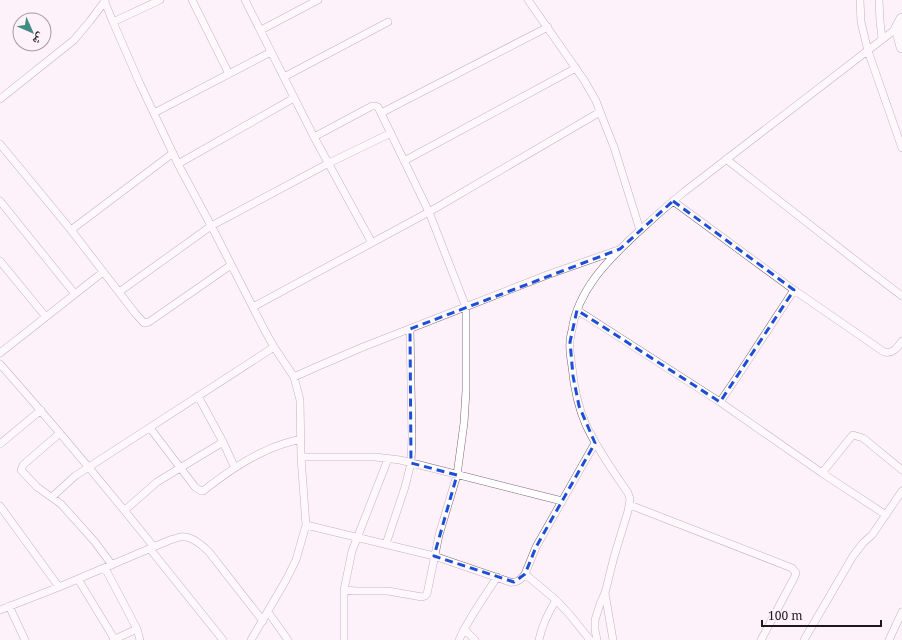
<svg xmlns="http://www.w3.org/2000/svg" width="902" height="640" font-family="'Noto Serif','Noto Naskh Arabic',serif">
	<rect width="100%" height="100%" fill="#fdf2f9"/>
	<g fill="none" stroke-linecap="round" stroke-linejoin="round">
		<defs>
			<path id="street" d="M 104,0 L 113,22 L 140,84 L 178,164 L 215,233 L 265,331 L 274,347 L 294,377
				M 192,0 L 229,74
				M 245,0 L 314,137 L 372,243
				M 528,0 L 584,80 L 596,101 L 604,122 L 614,147 L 640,230
				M 860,0 L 861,22 L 868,51 L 902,148
				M 879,0 L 880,21 L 882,39
				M 113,22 L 160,0
				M 261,30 L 318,0
				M 284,77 L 388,22
				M 0,99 L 74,40 L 90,21 L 105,1
				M 154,113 L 271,52
				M 381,113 L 548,27
				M 314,137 L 372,106 L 375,106 L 378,107 L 429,212 L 466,307 L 466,391 L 464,423 L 457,475 L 439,535 L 427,594 L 425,596 L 422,597 L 388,591 L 356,591 L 344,590
				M 0,144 L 71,230 L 173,153
				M 726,159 L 851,257 L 902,296
				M 404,161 L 576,68
				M 178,164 L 294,98
				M 0,201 L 75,294
				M 673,201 L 794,290 L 884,352 C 893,354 897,348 902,341
				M 71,230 L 135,313 L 144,323 L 149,322 L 231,265
				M 0,261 L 46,317
				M 119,292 L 211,226 L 329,163 L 391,133
				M 253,307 L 429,212 L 600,112
				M 577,310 L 720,402 L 739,374 L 794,290
				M 0,353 L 103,272
				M 0,364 C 53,424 104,485 154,547
				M 198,396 L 223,442
				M 720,402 L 822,473 L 851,437 L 853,435 L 863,438 L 902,470
				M 150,428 L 195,487 L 201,491 L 203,491 C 222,476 241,462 263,452 C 275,446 288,442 301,439
				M 60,433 L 23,465 L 21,470 L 37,487 L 61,504 L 95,542 L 112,565
				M 0,444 L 41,410
				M 301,457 L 375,457 L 400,460 L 562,501
				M 822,473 L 886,515
				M 52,497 L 75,476 L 274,347
				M 630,505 L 792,568 L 796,573 L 794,578 L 761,640
				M 0,506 L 59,587
				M 125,510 L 157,482 L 223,442 L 235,468
				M 306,525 L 434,556 L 510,582 C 517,583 521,580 525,574
				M 386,544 L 405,487 L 411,463 L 412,437 L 410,329
				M 150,549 L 223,640
				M 105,568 L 137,629 L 140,640
				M 78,579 L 115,640
				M 605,593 L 613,640
				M 9,606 L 25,640
				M 0,610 L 59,587 L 170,540 C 174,539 177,538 180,537 C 191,535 202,545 209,552 L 263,621
				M 268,612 L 288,640
				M 464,629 L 475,640
				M 113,640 L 137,629
				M 251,640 L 286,580 L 296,560 L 306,525 L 301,457 L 300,400 L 294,377 L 314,368 L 363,347 L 547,275 L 618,250
				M 344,640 L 344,590 L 352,551 L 388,459
				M 459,640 C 469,617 484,598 497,577
				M 539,640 C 542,625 548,613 556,600
				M 590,640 L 570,615 L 556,600 L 525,574 L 536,547 L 595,443
				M 597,640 L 595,630 L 595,620 L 600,604 L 605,593 L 614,557 L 628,511 L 630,499 L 628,493 C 613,471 597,449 586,425 C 578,407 574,387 572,367 C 571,359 569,350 570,342 C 570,338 571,334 572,330 C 578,290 607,261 636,234 C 652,219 668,205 684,192 L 897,28
				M 804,640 L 853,556 L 863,543 L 872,535 L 902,491
				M 889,640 L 902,612"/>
			<path id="primary" d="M 902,19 L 897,28 L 902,47"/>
		</defs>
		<!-- street casing -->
		<use href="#street" stroke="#7d6573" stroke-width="8"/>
		<!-- primary casing -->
		<use href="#primary" stroke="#7d6573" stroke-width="12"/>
		<!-- street -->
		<use href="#street" stroke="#fff" stroke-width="7"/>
		<!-- primary -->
		<use href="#primary" stroke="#fff" stroke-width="11"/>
	</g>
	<!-- marked area -->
	<path d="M0 0H902V640H0ZM 673,201 L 794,290 L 720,402 L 577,310 L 570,342 L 573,376 L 579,406 L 595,443 L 536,547 L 525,574 L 514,582 L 434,556 L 457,475 L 411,463 L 410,329 L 620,249 Z" fill="#fdf2f9" fill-opacity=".55" fill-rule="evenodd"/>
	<path fill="none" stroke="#1d4ed8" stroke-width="3" stroke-dasharray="8 5" stroke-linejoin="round" d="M 673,201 L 794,290 L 720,402 L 577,310 L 570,342 L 573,376 L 579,406 L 595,443 L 536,547 L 525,574 L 514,582 L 434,556 L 457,475 L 411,463 L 410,329 L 620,249 Z"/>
	<!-- north arrow -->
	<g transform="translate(32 32) rotate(135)"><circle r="19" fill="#fdf2f9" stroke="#a59aa1"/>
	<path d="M0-3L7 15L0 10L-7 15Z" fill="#438a84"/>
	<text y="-6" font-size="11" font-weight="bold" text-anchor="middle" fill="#20171d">ش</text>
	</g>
	<!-- scale -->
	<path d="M762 620v6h119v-6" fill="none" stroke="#20171d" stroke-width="2"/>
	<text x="768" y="620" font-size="12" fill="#20171d" stroke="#fdf2f9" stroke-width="3" paint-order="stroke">100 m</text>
</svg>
